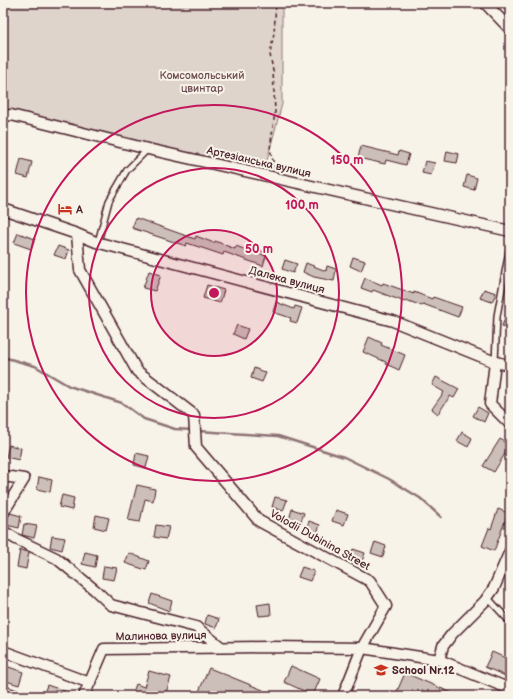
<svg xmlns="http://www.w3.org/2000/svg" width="513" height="699" font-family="'Balsamiq Sans',sans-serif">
	<rect width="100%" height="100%" fill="#f7f3e8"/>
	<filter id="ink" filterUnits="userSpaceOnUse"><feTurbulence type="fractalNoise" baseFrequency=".025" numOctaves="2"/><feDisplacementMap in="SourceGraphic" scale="8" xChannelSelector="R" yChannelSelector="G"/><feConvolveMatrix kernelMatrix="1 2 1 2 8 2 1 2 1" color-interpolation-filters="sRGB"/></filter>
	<g filter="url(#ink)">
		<!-- green -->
		<path fill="#ded4cc" stroke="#947a7c" d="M 3,3 L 282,3 L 282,104 L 263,175 L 3,117 Z"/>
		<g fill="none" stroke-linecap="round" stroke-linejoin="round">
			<!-- stream -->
			<path stroke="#8e7275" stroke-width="2.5" d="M 3,357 L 35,366 L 69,386 L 122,403 L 144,419 L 175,429 L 193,430
				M 198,431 L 278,436 L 344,457 L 389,479 L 420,498 L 441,517"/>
		</g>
		<!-- building -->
		<path fill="#ccbfb9" stroke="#4a1f2b" d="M 361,146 L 398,155 L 399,151 L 409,154 L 406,165 L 386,160 L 385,164 L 358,158 Z
			M 447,151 L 459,154 L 457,163 L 445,161 Z
			M 21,159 L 32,162 L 28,178 L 17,175 Z
			M 425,161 L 435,163 L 431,175 L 422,173 Z
			M 467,175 L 477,178 L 474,190 L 464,187 Z
			M 136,218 L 195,239 L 196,236 L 214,243 L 215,241 L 235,249 L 236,246 L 254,253 L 255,252 L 266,256 L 263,266 L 224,252 L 223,255 L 187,243 L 186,246 L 132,228 Z
			M 18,233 L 35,239 L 31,249 L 14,243 Z
			M 58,246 L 69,250 L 66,259 L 54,255 Z
			M 353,257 L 365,261 L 361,271 L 350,266 Z
			M 285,260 L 297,264 L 293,273 L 282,269 Z
			M 306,263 L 326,271 L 327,266 L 336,269 L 334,281 L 314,277 L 303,272 Z
			M 149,271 L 161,275 L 155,291 L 143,288 Z
			M 365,278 L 382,285 L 383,283 L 414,294 L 414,292 L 432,299 L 433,297 L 462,307 L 458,317 L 423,304 L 422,306 L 406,300 L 405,302 L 373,290 L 372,292 L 361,288 Z
			M 207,285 L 224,290 L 220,303 L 203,298 Z
			M 484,289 L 496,293 L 492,302 L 480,298 Z
			M 276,302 L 294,309 L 295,306 L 302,308 L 297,323 L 290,321 L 291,318 L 273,312 Z
			M 509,307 L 510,307 L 510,329 L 502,326 Z
			M 237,325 L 248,329 L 244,339 L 233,334 Z
			M 369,337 L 382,343 L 381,345 L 405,355 L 399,370 L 386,364 L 386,362 L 363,352 Z
			M 254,368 L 266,373 L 262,382 L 251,378 Z
			M 436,377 L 459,389 L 454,398 L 450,396 L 438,414 L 432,409 L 444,392 L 432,385 Z
			M 478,407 L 488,413 L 484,422 L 473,416 Z
			M 462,432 L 472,438 L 468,447 L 457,441 Z
			M 500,439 L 510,445 L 494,472 L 483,466 Z
			M 9,445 L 21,448 L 19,460 L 6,457 Z
			M 136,453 L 149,456 L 146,468 L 134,465 Z
			M 39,477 L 52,480 L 50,492 L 37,489 Z
			M 137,485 L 155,489 L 153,501 L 145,499 L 140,522 L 128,520 Z
			M 62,495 L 74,498 L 72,510 L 59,507 Z
			M 275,497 L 287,500 L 283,511 L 272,507 Z
			M 292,509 L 304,513 L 300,524 L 289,520 Z
			M 498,509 L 508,513 L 494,551 L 482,546 L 489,528 L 491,529 Z
			M 336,510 L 348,514 L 344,525 L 332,521 Z
			M 10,513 L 21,516 L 19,528 L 6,525 L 8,517 Z
			M 96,515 L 109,518 L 106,530 L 94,527 Z
			M 309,521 L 320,525 L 316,536 L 305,532 Z
			M 24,524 L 37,526 L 34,538 L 22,535 Z
			M 156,525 L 169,527 L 166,539 L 154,537 Z
			M 52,536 L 65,538 L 62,550 L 50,547 Z
			M 375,542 L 386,546 L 383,557 L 371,553 Z
			M 353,549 L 365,553 L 361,564 L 349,560 Z
			M 20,550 L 29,552 L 26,569 L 17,567 Z
			M 85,552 L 97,555 L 95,567 L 82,564 Z
			M 129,553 L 149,561 L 146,570 L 125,563 Z
			M 104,566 L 117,568 L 114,580 L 102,578 Z
			M 302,567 L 314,571 L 310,581 L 298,577 Z
			M 152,594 L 172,601 L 169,611 L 149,603 Z
			M 270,603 L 271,615 L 259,616 L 257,605 Z
			M 207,615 L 219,619 L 216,628 L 205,624 Z
			M 492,652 L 510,660 L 510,678 L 485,667 Z
			M 3,665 L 23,672 L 19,685 L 3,680 Z
			M 291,666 L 320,679 L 313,695 L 284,682 Z
			M 209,668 L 263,690 L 260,696 L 197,696 Z
			M 149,671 L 171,677 L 165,696 L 146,696 L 133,692 L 136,684 L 144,687 Z
			M 405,673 L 459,696 L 395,696 Z
			M 47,685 L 76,695 L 75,696 L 43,696 Z"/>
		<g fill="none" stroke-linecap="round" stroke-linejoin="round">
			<defs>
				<path id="lane" d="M 98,242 L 109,201 L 127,170 L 148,149
					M 495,362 L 497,316 L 510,245
					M 487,597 L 510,622"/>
				<path id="street" d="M 485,3 L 510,29
					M 3,116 L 11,115 L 152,150 L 510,231
					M 3,209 L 77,234 L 96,242 L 393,321 L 495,362 L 510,365
					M 77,234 L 80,270 L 137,371 L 194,415 L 196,447 L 259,521 L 370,581 L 386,606 L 362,648 L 343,696
					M 495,362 L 490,404 L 510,424
					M 3,476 L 24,479 L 3,513
					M 3,531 L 16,539 L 56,558 L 95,590 L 111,605 L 196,627 L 221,647
					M 3,651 L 90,683
					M 439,660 L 443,646 L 452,634 L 485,601 L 494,588 L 510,551
					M 3,691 L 16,696
					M 84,696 L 104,649 L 267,647 L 362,648 L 439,660 L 510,689"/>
			</defs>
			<!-- lane casing -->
			<use href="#lane" stroke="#4a1f2b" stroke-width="8"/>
			<!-- street casing -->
			<use href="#street" stroke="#4a1f2b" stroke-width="13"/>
			<!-- path -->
			<path stroke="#4a1f2b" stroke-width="1.5" stroke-dasharray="4 3" stroke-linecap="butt" d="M 275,169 L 270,149 L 275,112 L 273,71 L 270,54 L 274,33 L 276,3"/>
			<!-- lane -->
			<use href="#lane" stroke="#f7f3e8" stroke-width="5"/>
			<!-- street -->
			<use href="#street" stroke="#f7f3e8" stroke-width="10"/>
		</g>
	</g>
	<!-- distance rings -->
	<circle cx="214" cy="293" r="63" fill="#c2185b" fill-opacity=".12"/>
	<g fill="none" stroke="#c2185b" stroke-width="2">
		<circle cx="214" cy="293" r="63"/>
		<circle cx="214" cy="293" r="125"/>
		<circle cx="214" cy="293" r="188"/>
	</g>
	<!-- icons -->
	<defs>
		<symbol id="hotel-bare" viewBox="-9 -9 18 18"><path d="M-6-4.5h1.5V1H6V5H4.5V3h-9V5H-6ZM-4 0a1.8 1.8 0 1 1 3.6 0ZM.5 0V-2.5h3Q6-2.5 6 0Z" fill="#c8321e" stroke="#f7f3e8" stroke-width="2.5" paint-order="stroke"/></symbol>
		<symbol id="school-bare" viewBox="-9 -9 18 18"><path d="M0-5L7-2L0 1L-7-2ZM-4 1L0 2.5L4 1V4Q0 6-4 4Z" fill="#c8321e" stroke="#f7f3e8" stroke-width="2.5" paint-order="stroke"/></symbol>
	</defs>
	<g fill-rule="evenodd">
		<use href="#hotel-bare" x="55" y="199" width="20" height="20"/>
		<use href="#school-bare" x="371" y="660" width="20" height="20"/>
	</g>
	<g text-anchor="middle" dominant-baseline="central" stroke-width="4" stroke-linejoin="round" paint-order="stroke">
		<!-- park labels -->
		<g font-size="11" fill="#6f4c53" stroke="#f7f3e8">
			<text x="202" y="75">Комсомольський<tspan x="202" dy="13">цвинтар</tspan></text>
		</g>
		<!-- street labels -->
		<g font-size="11" fill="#4a1f2b" stroke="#f7f3e8">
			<text transform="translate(259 162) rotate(13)">Артезіанська вулиця</text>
			<text transform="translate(287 280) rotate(15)">Далека вулиця</text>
			<text transform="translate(320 540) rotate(29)">Volodii Dubinina Street</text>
			<text transform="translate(161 636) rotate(-1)">Малинова вулиця</text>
		</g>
		<!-- poi labels -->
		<g font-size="11" font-weight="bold" fill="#4a1f2b" stroke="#f7f3e8" text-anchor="start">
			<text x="76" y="209">А</text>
			<text x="392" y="670">School Nr.12</text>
		</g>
	</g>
	<circle cx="214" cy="293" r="6" fill="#c2185b" stroke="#f7f3e8" stroke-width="2"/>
	<g font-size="12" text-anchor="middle" font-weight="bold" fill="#c2185b" stroke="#f7f3e8" stroke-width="4" stroke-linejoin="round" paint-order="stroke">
		<text x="347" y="164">150 m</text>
		<text x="302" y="209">100 m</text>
		<text x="259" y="253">50 m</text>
	</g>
	<!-- margin -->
	<rect width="513" height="699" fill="none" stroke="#f7f3e8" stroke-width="16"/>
	<rect x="8" y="8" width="497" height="683" fill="none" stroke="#4a1f2b" stroke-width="1.5" filter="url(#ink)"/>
</svg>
